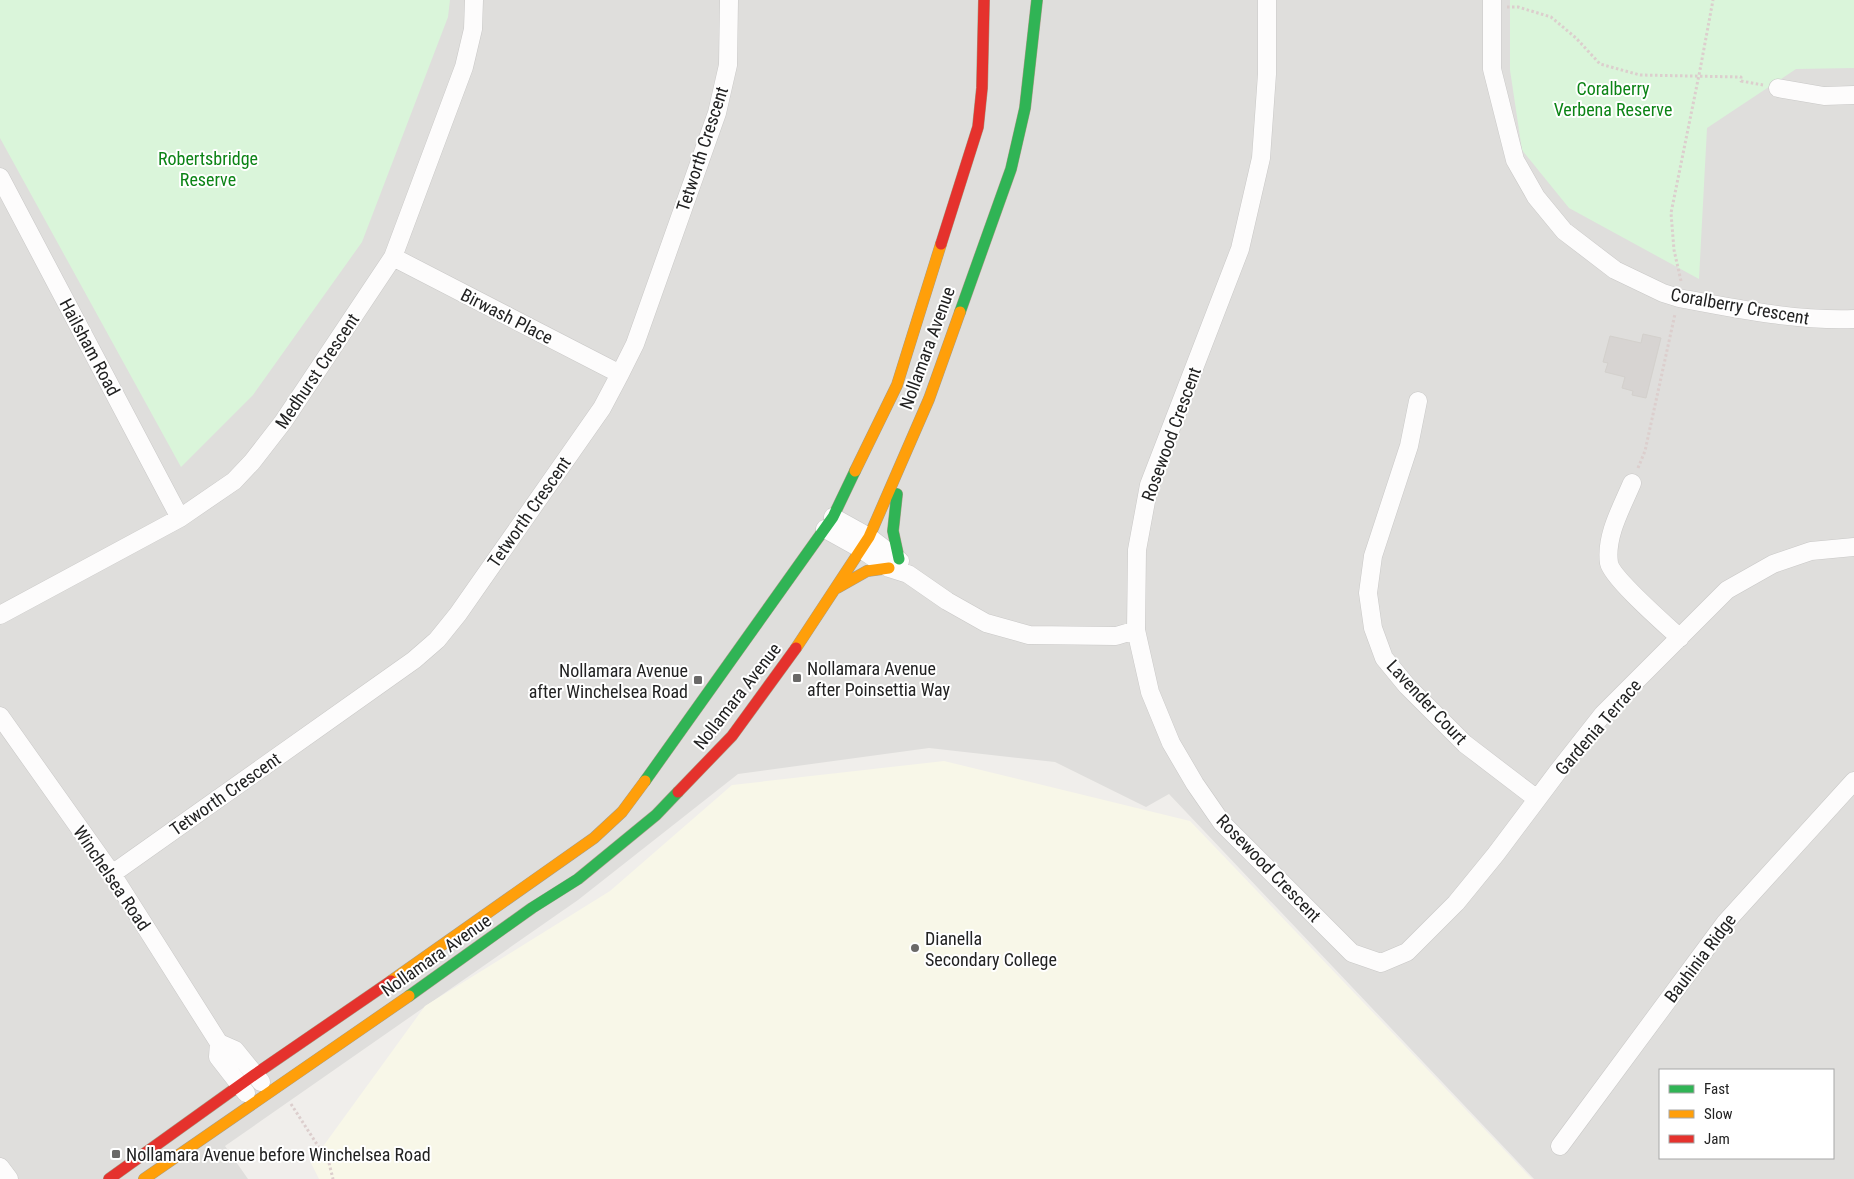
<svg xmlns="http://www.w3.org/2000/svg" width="1854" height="1179" font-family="'Roboto Condensed',sans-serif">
	<rect width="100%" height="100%" fill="#f0eeeb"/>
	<!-- residential -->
	<path fill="#dfdedc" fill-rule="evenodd" d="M 0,0 L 1854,0 L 1854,1179 L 1534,1179 L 1169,794 L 1146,807 L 1055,762 L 929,748 L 738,774 L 578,900 L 225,1146 L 248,1179 L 0,1179 ZM 1660,1070 L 1833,1070 L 1833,1158 L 1660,1158 Z"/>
	<!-- education -->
	<path fill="#f8f7e8" d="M 944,761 L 1190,821 L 1532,1179 L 319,1179 L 311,1163 L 425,1006 L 610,891 L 732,785 Z"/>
	<!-- park -->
	<path fill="#daf5da" d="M 0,0 L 450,0 L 448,17 L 362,242 L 253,395 L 181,467 L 0,138 Z
		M 1510,0 L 1854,0 L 1854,68 L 1796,69 L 1707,128 L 1699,279 L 1569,208 L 1522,150 L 1510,70 Z"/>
	<!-- building -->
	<path fill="#d7d4d2" stroke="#d3d0cc" d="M 1643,334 L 1661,338 L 1646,398 L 1632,395 L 1633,391 L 1622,388 L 1625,377 L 1605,372 L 1608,363 L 1603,362 L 1610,336 L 1641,343 Z"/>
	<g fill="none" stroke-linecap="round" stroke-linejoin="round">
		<defs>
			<path id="street" d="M 1267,0 L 1267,74 L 1261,158 L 1240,249 L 1149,485 L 1137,550 L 1136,630 L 1150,692 L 1171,743 L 1195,784 L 1222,823 L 1352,953 L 1381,963 L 1407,952 L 1456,903 L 1496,854 L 1559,770 L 1603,714 L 1727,590 L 1773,564 L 1811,551 L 1854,547
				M 1492,0 L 1492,69 L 1515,160 L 1536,197 L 1564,231 L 1615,270 L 1663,293 L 1679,298 C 1737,309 1795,321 1854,319
				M 1778,88 L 1824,96 L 1854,95
				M 0,177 L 180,518
				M 393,257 L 620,374
				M 1418,401 L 1409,446 L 1373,556 L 1368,593 L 1373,628 L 1384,658 L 1407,686 L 1465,744 L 1537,799
				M 1632,483 C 1622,507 1605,536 1609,563 C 1612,578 1666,625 1680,638
				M 833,517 L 869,537 L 900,561
				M 825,529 L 861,549 L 889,568 L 908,574 L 947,601 L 986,623 L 1029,635 L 1116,636 L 1136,630
				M 0,615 L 180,518 L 234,481 L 252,462 L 283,422 L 393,257 L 464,67 L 473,29 L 474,0
				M 0,716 L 112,874 L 219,1043 L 235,1050 L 261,1082
				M 112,874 L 414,660 L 437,640 L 458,614 L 602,408 L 620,374 L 635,344 L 717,113 L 728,65 L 729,0
				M 219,1043 L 218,1057 L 246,1093
				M 1560,1146 L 1725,923 L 1854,781
				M 0,1167 L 9,1179"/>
			<path id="fast" d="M 960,312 L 1011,169 L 1025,108 L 1037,0
				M 897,494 L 893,531 L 899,559
				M 645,781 L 833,517 L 855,471
				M 409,996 L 532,908 L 578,879 L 656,815 L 678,792"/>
			<path id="slow" d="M 855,471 L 897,385 L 941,244
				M 837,588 L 867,571 L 889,568
				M 796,648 L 869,537 L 929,399 L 960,312
				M 391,981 L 594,838 L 622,812 L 645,781
				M 144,1179 L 409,996"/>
			<path id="jam" d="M 941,244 L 978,127 L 982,88 L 984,0
				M 678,792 L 732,736 L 796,648
				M 109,1179 L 254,1075 L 391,981"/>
		</defs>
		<!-- street casing -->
		<use href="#street" stroke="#c9c8c7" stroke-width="19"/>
		<!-- fast casing -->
		<use href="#fast" stroke="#a79c86" stroke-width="12"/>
		<!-- slow casing -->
		<use href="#slow" stroke="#a79c86" stroke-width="12"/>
		<!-- jam casing -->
		<use href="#jam" stroke="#a79c86" stroke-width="12"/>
		<!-- path -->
		<path stroke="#dccecd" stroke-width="3" stroke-dasharray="2.5 2.5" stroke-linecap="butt" d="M 1507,7 L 1518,7 L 1551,17 L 1576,38 L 1600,64 L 1640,75 L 1741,77 L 1741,81 L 1763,85
			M 1681,281 L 1674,250 L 1671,213 L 1700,70 L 1713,0
			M 1638,468 L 1645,451 L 1675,314
			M 291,1104 L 329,1163 L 333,1179"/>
		<!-- street -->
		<use href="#street" stroke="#fdfcfc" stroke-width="18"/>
		<!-- fast -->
		<use href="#fast" stroke="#30b455" stroke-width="11"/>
		<!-- slow -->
		<use href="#slow" stroke="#ff9f0a" stroke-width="11"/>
		<!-- jam -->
		<use href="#jam" stroke="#e5322d" stroke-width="11"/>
	</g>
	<!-- markers -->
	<g fill="#6a6968" stroke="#fff" stroke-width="2">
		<rect x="792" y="673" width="10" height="10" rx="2.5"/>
		<rect x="693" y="675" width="10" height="10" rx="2.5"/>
		<circle cx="915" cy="948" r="5"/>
		<rect x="111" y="1149" width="10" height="10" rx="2.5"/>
	</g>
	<g text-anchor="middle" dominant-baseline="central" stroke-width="4" stroke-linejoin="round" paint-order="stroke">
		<!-- park labels -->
		<g font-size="18" fill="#0c8416" stroke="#fff">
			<text x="1613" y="88">Coralberry<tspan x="1613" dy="21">Verbena Reserve</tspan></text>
			<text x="208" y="158">Robertsbridge<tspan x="208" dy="21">Reserve</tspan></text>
		</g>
		<!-- street labels -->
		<g font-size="18" fill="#222" stroke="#fff">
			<text transform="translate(702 149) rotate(-72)">Tetworth Crescent</text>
			<text transform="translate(1740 306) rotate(10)">Coralberry Crescent</text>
			<text transform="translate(507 316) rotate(27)">Birwash Place</text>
			<text transform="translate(90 347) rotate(62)">Hailsham Road</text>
			<text transform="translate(927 348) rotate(-70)">Nollamara Avenue</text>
			<text transform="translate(317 371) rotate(-56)">Medhurst Crescent</text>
			<text transform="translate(1171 434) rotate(-70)">Rosewood Crescent</text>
			<text transform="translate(529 512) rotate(-55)">Tetworth Crescent</text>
			<text transform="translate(737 696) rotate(-52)">Nollamara Avenue</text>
			<text transform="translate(1427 702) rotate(47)">Lavender Court</text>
			<text transform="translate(1598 727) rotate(-49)">Gardenia Terrace</text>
			<text transform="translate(225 794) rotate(-35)">Tetworth Crescent</text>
			<text transform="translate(1269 868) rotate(46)">Rosewood Crescent</text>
			<text transform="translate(112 878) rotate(56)">Winchelsea Road</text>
			<text transform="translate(436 955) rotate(-35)">Nollamara Avenue</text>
			<text transform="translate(1700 958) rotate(-53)">Bauhinia Ridge</text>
		</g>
		<!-- poi labels -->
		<g font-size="18" fill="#222" stroke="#fff" text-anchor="start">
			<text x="807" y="668">Nollamara Avenue<tspan x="807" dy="21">after Poinsettia Way</tspan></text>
			<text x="688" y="670" text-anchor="end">Nollamara Avenue<tspan x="688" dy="21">after Winchelsea Road</tspan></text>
			<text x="925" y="938">Dianella<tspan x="925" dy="21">Secondary College</tspan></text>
			<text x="126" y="1154">Nollamara Avenue before Winchelsea Road</text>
		</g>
	</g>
	<!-- legend -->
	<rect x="1659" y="1069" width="175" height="90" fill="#ffffff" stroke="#a7a7a7"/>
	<rect x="1669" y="1085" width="25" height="8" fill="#30b455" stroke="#a7a7a7"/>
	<text x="1704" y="1094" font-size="15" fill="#222222">Fast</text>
	<rect x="1669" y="1110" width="25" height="8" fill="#ff9f0a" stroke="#a7a7a7"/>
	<text x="1704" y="1119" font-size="15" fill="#222222">Slow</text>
	<rect x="1669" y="1135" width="25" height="8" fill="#e5322d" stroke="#a7a7a7"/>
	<text x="1704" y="1144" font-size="15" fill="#222222">Jam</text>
</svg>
